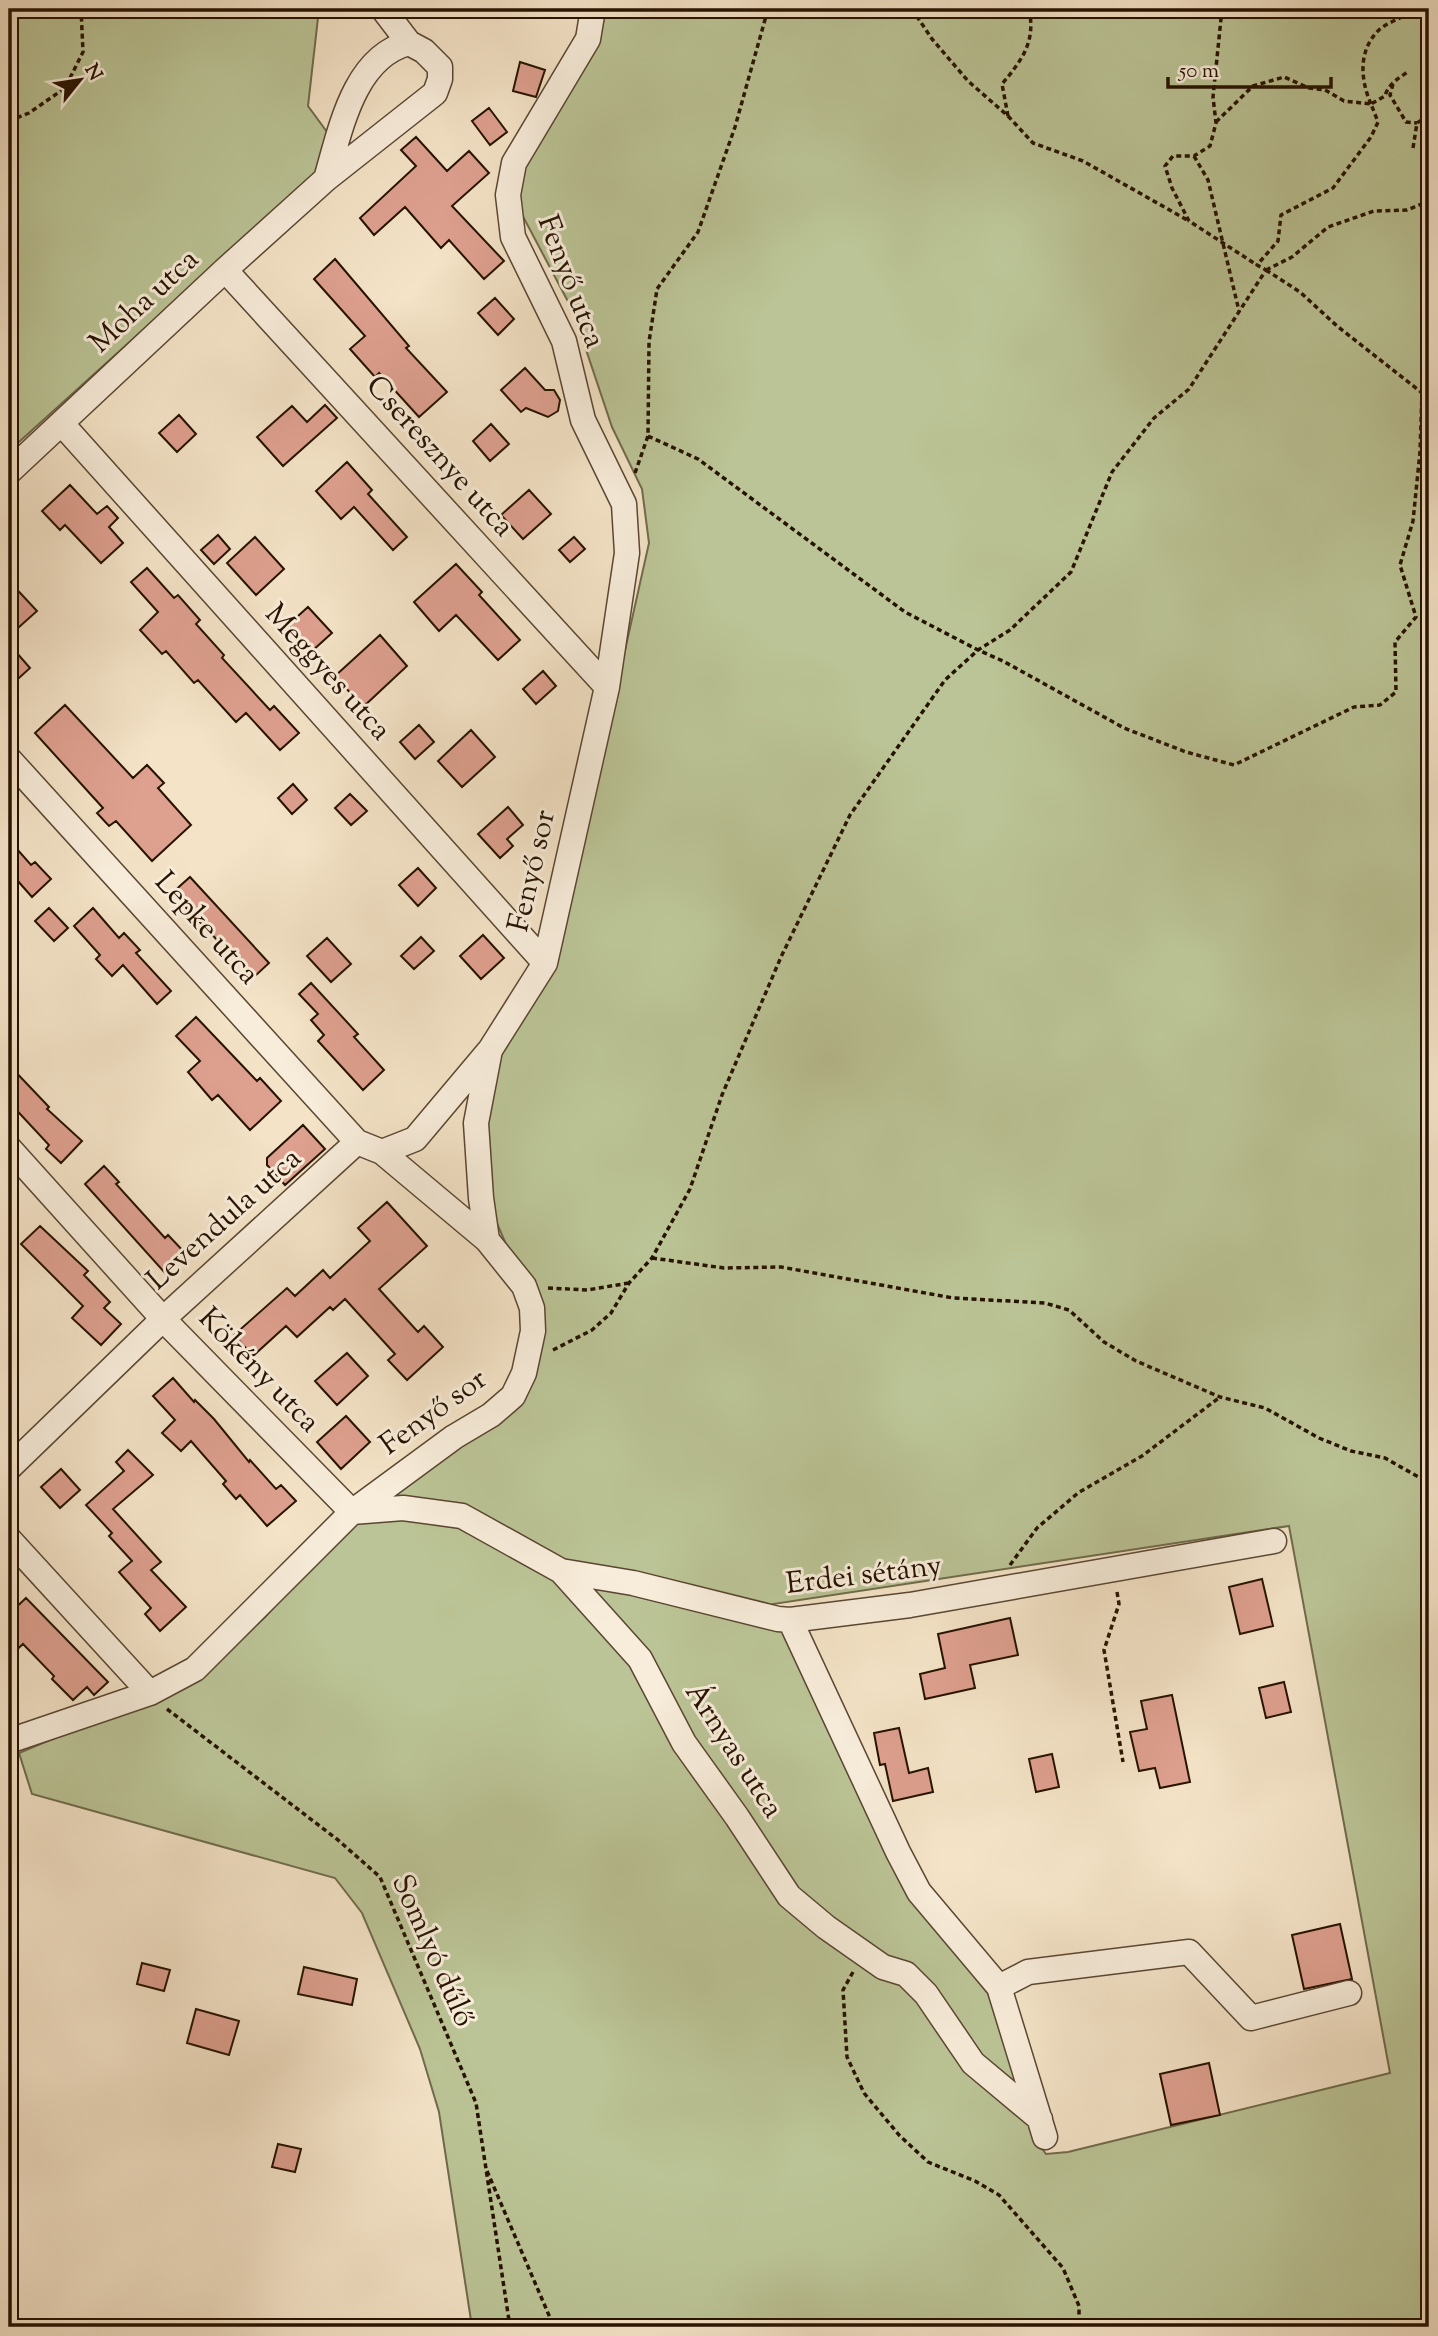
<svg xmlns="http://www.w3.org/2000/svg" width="1438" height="2336" font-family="'Sorts Mill Goudy',serif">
	<rect width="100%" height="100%" fill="#f4e3c7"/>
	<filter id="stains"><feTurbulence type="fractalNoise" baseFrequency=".00286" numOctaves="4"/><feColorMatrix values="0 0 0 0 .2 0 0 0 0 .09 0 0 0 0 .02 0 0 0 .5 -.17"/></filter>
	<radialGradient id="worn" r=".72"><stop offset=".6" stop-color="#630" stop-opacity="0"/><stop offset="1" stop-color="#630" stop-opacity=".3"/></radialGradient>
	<!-- green -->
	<path fill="#bbc496" stroke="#706b4b" stroke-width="2" fill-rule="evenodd" d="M 9,9 L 319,9 L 308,106 L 341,151 L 9,451 Z
		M 597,9 L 1429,9 L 1429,2327 L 472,2327 L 439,2112 L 420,2049 L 362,1913 L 335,1878 L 32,1794 L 19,1753 L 204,1675 L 265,1617 L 381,1489 L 508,1393 L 531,1339 L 524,1286 L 483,1191 L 485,1135 L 497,1062 L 560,941 L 649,543 L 642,489 L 612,427 L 573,311 L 500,173 ZM 1289,1526 L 1390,2073 L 1068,2152 L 1046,2154 L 1032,2134 L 991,1997 L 909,1896 L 778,1619 L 773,1604 Z"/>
	<!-- building -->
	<path fill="#dea08f" stroke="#261200" stroke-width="2" d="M 520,62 L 545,70 L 536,97 L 513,91 Z
		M 489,108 L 507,132 L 490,145 L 472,121 Z
		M 416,137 L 447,171 L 469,151 L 489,173 L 452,206 L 504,261 L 484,279 L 449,240 L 441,248 L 405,207 L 374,235 L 360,218 L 416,166 L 401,150 Z
		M 335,259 L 409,346 L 406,348 L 447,392 L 419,417 L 379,373 L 375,377 L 350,349 L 365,336 L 314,279 Z
		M 495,298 L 514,319 L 498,335 L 478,313 Z
		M 525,368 L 545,390 L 554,390 L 560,400 L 558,411 L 548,417 L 526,408 L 521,412 L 501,390 Z
		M 325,405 L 337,418 L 283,466 L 257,437 L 292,406 L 307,422 Z
		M 179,415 L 196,434 L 177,452 L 159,433 Z
		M 491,424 L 509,444 L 490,461 L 473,441 Z
		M 347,462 L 372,490 L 368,494 L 407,537 L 393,550 L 354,507 L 341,519 L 316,491 Z
		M 70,485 L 97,514 L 107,506 L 118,518 L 109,527 L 123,543 L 101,563 L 65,525 L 60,530 L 42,511 Z
		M 529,490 L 551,514 L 523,539 L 501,515 Z
		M 218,535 L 230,549 L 214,564 L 201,550 Z
		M 255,537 L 284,569 L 256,595 L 227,563 Z
		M 574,537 L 585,549 L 570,562 L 559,550 Z
		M 456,564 L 482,592 L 479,595 L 520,640 L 498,660 L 456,615 L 439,631 L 414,602 Z
		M 147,568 L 174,598 L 178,595 L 200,620 L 196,624 L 224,655 L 222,658 L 270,710 L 274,706 L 299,733 L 280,750 L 246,713 L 236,722 L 198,680 L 194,683 L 166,651 L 162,654 L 140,630 L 158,612 L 131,582 Z
		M 9,581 L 37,611 L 9,636 Z
		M 308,607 L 332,633 L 312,651 L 288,625 Z
		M 380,635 L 407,666 L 363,707 L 335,676 Z
		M 9,644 L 30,668 L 9,687 Z
		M 543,671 L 556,686 L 536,704 L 523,689 Z
		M 65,705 L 133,778 L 147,765 L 164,783 L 158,788 L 191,825 L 152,861 L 116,821 L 109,826 L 97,813 L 103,808 L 35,733 Z
		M 419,725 L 434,742 L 415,759 L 400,742 Z
		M 471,730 L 495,757 L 462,787 L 438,761 Z
		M 293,784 L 307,800 L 292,814 L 278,798 Z
		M 350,794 L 367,811 L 351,825 L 335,808 Z
		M 508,807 L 523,825 L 507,839 L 513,846 L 500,858 L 478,834 Z
		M 9,840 L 31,865 L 35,862 L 51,879 L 32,897 L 9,871 Z
		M 418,868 L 436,888 L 418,906 L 399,885 Z
		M 190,877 L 269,963 L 254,977 L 223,942 L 221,944 L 172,893 Z
		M 49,908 L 68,928 L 54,941 L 35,921 Z
		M 93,908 L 119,938 L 124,933 L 140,950 L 136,953 L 171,991 L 157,1004 L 123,965 L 112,976 L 96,959 L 100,955 L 74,926 Z
		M 483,935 L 504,958 L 481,979 L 460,956 Z
		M 421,937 L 434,951 L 414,969 L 401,956 Z
		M 327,938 L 351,964 L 331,982 L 307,956 Z
		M 311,983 L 358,1034 L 354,1037 L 384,1070 L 363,1090 L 318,1041 L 324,1035 L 311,1020 L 318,1014 L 299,994 Z
		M 196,1017 L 257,1081 L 260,1078 L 281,1101 L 250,1130 L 218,1095 L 212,1100 L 188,1072 L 200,1061 L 176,1036 Z
		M 9,1065 L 49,1107 L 47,1109 L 82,1141 L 61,1163 L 46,1149 L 49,1145 L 9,1102 Z
		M 303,1125 L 325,1149 L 285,1185 L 267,1165 L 267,1158 Z
		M 104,1166 L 119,1182 L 116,1184 L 165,1238 L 168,1235 L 187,1255 L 166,1274 L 85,1184 Z
		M 387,1202 L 427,1246 L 379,1289 L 418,1332 L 424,1326 L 443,1347 L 407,1380 L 388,1360 L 395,1354 L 345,1299 L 333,1310 L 330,1307 L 297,1337 L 286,1326 L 253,1356 L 234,1335 L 287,1288 L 295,1296 L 323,1270 L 330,1278 L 370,1241 L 358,1228 Z
		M 40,1226 L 88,1271 L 84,1275 L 110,1302 L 104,1308 L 121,1324 L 101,1345 L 72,1318 L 83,1306 L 21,1244 Z
		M 347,1353 L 368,1376 L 337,1405 L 315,1381 Z
		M 173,1378 L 194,1402 L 195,1400 L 214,1419 L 249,1462 L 250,1460 L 276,1489 L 281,1485 L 296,1501 L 267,1526 L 240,1495 L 236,1499 L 223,1484 L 226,1481 L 191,1441 L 181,1451 L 162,1433 L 175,1420 L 153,1396 Z
		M 346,1416 L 370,1442 L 341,1469 L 317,1442 Z
		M 128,1450 L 153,1475 L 113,1509 L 161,1562 L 151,1570 L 186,1607 L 160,1631 L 145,1614 L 151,1608 L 119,1572 L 132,1561 L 109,1536 L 112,1533 L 86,1505 L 124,1471 L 116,1462 Z
		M 61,1469 L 80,1490 L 60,1508 L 41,1487 Z
		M 1262,1579 L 1273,1626 L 1240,1634 L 1229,1587 Z
		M 26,1598 L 108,1682 L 94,1695 L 87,1687 L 73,1700 L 52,1679 L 54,1676 L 23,1644 L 9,1657 L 9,1614 Z
		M 1010,1618 L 1018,1655 L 970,1665 L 975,1688 L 925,1699 L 920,1674 L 945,1668 L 938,1634 Z
		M 1284,1682 L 1291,1712 L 1266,1718 L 1259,1688 Z
		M 1172,1695 L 1190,1782 L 1160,1788 L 1155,1768 L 1139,1771 L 1130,1732 L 1147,1729 L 1141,1701 Z
		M 899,1728 L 909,1773 L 928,1768 L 933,1792 L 893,1801 L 885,1764 L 880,1765 L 874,1733 Z
		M 1052,1754 L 1059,1787 L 1036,1792 L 1029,1759 Z
		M 1340,1924 L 1352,1979 L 1304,1989 L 1292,1935 Z
		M 142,1963 L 170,1970 L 164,1991 L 137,1984 Z
		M 304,1967 L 357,1979 L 352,2005 L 298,1994 Z
		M 196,2009 L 239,2021 L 229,2055 L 187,2043 Z
		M 1209,2063 L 1220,2115 L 1171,2125 L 1160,2074 Z
		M 278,2144 L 301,2149 L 295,2172 L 272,2167 Z"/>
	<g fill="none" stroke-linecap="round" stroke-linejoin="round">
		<defs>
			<path id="street" d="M 383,9 L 409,43
				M 225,270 L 607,687
				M 62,424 L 545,963
				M 9,472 L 225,270 L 326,179 L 435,93 L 440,79 L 440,67 L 424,51 L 409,43 C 353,57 340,132 326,179
				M 9,759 L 357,1142
				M 9,1148 L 163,1319 L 352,1512 L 403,1508 L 462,1516 L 561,1571 L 633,1583 L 778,1619 L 790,1620 L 910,1605 L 1274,1541
				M 382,1152 L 487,1240
				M 9,1468 L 163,1319 L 357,1142 L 382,1152 L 415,1139 L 489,1051
				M 9,1539 L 150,1693
				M 561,1571 L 640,1659 L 684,1743 L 737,1817 L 789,1896 L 826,1927 L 883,1967 L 906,1974 L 926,1994 L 973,2063 L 1040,2119
				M 790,1620 L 898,1852 L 919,1892 L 999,1987 L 1028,1972 L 1189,1952 L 1251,2018 L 1349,1993
				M 9,1741 L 150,1693 L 195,1669 L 352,1512 L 454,1437 L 491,1415 L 513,1396 L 524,1373 L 533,1331 L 532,1308 L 524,1286 L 487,1240 L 481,1198 L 476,1123 L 490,1050 L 545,963 L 607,687 L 627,553 L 624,504 L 583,420 L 564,341 L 513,237 L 508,195 L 514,163 L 588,39 L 593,9
				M 999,1987 L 1045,2137"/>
		</defs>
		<!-- street casing -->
		<use href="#street" stroke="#5a4632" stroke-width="27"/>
		<!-- path -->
		<path stroke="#261200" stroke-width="3.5" stroke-dasharray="5 3.5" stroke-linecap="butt" d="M 912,9 L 932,39 L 968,81 L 1008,116 L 1033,143 L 1083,161 L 1189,221
			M 1222,9 L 1213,97 L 1216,123 L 1210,146 L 1194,156 L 1173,156 L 1165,166 L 1172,188 L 1189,221 L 1257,265
			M 1393,84 L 1390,95 L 1406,122 L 1417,123
			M 1371,104 C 1360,79 1358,49 1380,29 C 1385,25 1393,21 1400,18 L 1401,9
			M 1008,116 L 1002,84 C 1022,60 1036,42 1029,9
			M 9,121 L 29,113 L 65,88 L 83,52 L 81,9
			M 1216,122 L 1253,86 L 1284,77 L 1309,88 L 1325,90 L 1344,101 L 1371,104
			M 1413,148 L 1417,123 L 1429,115
			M 1194,156 L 1208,180 L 1239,311
			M 1266,270 L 1300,292 L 1337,326 L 1421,392
			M 1266,270 L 1292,257 L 1328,227 L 1374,211 L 1407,210 L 1429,201
			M 648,436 L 698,459 L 905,612 L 978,650 L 1003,661 L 1124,728 L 1186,752 L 1234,765 L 1354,707 L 1380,705 L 1396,692 L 1395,642 L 1416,617 L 1400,565 L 1413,521 L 1420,452 L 1422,392 L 1429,354
			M 635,473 L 648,436 L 649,342 L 657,289 L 698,232 L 735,127 L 768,9
			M 652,1258 L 724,1268 L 781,1267 L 953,1298 L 1045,1303 L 1069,1310 L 1104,1342 L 1136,1361 L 1220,1397 L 1265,1408 L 1319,1438 L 1351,1451 L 1385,1458 L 1429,1483
			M 548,1288 L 587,1290 L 629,1283
			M 553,1350 L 592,1330 L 611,1313 L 629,1283 L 652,1258 L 690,1189 L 722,1095 L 781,957 L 850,815 L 945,680 L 978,650 L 1010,630 L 1071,572 L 1112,472 L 1154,418 L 1189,389 L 1266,270 L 1257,265 L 1278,241 L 1281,215 L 1333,188 L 1371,137 L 1378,122 L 1371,104 L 1385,96 C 1388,84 1399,78 1409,71
			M 1010,1565 L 1037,1528 L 1078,1493 L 1142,1456 L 1220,1397
			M 1117,1592 L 1119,1604 L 1104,1650 L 1123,1762
			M 167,1709 L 338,1840 L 380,1877 L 476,2103 L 510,2327
			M 853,1972 L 843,1990 L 847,2057 L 864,2093 L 899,2135 L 928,2162 L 975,2181 L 999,2195 L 1063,2268 L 1079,2306 L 1079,2327
			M 487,2171 L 554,2327"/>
		<!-- street -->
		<use href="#street" stroke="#f8eddb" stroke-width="24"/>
	</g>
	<g text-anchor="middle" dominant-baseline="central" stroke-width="6" stroke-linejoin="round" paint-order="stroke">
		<!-- street labels -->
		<g font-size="30" fill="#261200" stroke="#f8eddb">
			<text transform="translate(570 282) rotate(69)">Fenyő utca</text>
			<text transform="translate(145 302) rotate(-43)">Moha utca</text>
			<text transform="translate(439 457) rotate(48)">Cseresznye utca</text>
			<text transform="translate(327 673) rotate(48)">Meggyes utca</text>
			<text transform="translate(533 871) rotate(-77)">Fenyő sor</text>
			<text transform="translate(206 929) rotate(48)">Lepke utca</text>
			<text transform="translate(225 1220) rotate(-42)">Levendula utca</text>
			<text transform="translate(258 1371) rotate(46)">Kökény utca</text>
			<text transform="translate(434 1413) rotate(-36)">Fenyő sor</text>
			<text transform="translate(864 1576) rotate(-7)">Erdei sétány</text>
			<text transform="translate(733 1751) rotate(57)">Árnyas utca</text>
			<text transform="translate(432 1951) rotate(66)">Somlyó dűlő</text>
		</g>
	</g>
	<!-- margin -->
	<rect width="1438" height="2336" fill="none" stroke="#f4e3c7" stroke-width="35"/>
	<rect x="10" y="10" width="1417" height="2315" fill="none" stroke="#261200" stroke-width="3.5"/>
	<rect x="18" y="18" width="1403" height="2301" fill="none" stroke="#261200" stroke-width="2"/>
	<!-- north arrow -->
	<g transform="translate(80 80) rotate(60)" stroke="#f8eddb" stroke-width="5" paint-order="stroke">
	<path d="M0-5L12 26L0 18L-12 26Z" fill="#261200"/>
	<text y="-10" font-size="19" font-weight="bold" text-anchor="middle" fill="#261200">N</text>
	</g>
	<!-- scale -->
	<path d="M1168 77v10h163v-10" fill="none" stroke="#261200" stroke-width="3.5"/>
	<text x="1179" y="77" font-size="21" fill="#261200" stroke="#f8eddb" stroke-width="5" paint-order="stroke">50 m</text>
	<rect width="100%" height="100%" filter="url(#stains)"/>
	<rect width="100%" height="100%" fill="url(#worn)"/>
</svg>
